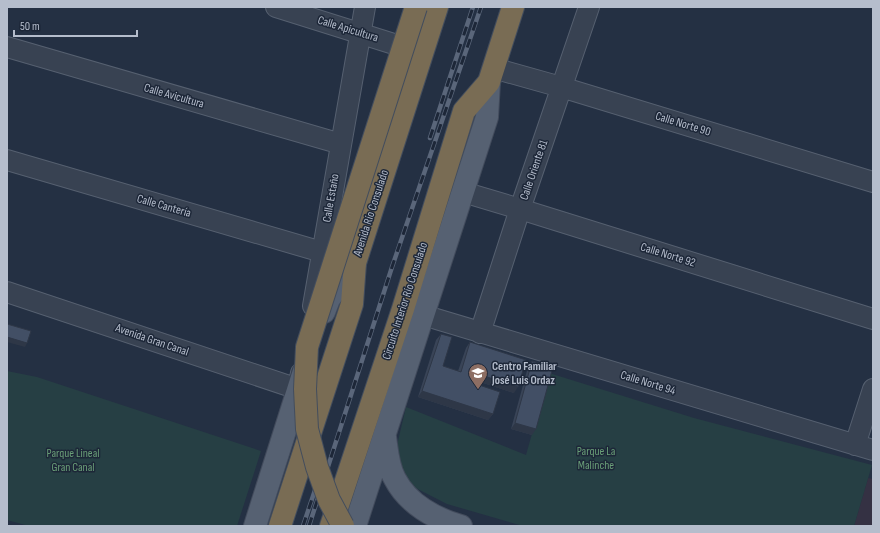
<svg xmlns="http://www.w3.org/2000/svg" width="880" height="533" font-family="'Sofia Sans Condensed',sans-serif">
	<rect width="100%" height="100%" fill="#243043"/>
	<!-- medical -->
	<path fill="#343143" d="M 868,478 L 873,479 L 873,526 L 854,526 Z"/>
	<!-- green -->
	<path fill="#263f44" d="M 7,371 L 37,377 L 261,451 L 237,526 L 29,526 L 7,520 Z
		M 549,373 L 694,418 L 872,465 L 854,526 L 523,526 L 447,504 L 390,475 L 406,407 L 526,455 Z"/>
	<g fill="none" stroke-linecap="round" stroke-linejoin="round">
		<defs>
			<path id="minor" d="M 276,7 L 397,45
				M 7,47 L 341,144
				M 493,68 L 561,87 L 873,182
				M 7,160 L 322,252
				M 463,192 L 520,209 L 873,319
				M 7,292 L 298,389 L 301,373
				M 313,306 L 365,7
				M 423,315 L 873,450
				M 480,333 L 520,209 L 589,7
				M 855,445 L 873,389"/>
			<path id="major" d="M 324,312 L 329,299 L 355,263
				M 385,437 C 387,451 388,467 395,479 C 408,504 435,519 461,526
				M 255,526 L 304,371
				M 355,526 L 487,117 L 489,82"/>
			<path id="highway" d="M 280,526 L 352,304 L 355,263 L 437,7
				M 331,526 L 403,309 L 464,111 L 489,82 L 513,7"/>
		</defs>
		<!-- minor casing -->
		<use href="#minor" stroke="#566070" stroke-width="22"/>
		<!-- major casing -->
		<use href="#major" stroke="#424b5c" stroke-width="24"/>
		<!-- highway casing -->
		<use href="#highway" stroke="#434d5d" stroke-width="24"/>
		<!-- minor -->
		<use href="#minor" stroke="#384252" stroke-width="20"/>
		<!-- major -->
		<use href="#major" stroke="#566172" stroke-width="22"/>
		<!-- highway -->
		<use href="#highway" stroke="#796c54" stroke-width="22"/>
		<defs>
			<path id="rail" d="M 430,138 L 473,7
				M 303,526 L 315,490
				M 309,526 L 392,267 L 481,7"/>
		</defs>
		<!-- rail casing -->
		<use href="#rail" stroke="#5a667a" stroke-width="4.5"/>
		<!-- rail -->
		<use href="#rail" stroke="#1d2738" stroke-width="3" stroke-dasharray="9" stroke-linecap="butt"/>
		<defs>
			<path id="highway-bridge" d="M 343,526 L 329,500 L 317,467 L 307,429 L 305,389 L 307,347 L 416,7"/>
		</defs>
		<!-- highway-bridge casing -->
		<use href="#highway-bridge" stroke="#434d5d" stroke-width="24" stroke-linecap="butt"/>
		<!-- highway-bridge -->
		<use href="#highway-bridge" stroke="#796c54" stroke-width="22"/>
	</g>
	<!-- wall -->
	<path fill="#394457" d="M 441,334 L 443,366 L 458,371 L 466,348 L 470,342 L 514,393 L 477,381 L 476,384 L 493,414 L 488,420 L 418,397 L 436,340 Z
		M 532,361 L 532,435 L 511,429 L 528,367 Z"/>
	<!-- shaded-wall -->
	<path fill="#2e3747" d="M 7,337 L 27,343 L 25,347 L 7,342 Z
		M 478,374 L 518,387 L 514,393 L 474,380 Z
		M 422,391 L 493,414 L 488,420 L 418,397 Z
		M 515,423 L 536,429 L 532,435 L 511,429 Z"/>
	<!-- building -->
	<path fill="#424f65" stroke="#2e3747" d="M 7,324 L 31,331 L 27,343 L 7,337 Z
		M 441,334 L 452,337 L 443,366 L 461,372 L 470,342 L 526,360 L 518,387 L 478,374 L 476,384 L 500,392 L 493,414 L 422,391 Z
		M 532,361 L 553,367 L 536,429 L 515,423 Z"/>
	<!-- icons -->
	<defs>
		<symbol id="school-pin" viewBox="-11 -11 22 30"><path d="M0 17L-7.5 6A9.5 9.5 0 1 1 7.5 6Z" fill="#8d6e63" stroke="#1d2738"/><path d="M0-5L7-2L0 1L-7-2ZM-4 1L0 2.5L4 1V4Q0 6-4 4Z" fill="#fff"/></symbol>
	</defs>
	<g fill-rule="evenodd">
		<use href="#school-pin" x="467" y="362" width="22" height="30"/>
	</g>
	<g text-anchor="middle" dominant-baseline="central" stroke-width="3" stroke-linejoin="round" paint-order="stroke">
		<!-- street labels -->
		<g font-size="12" fill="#b5bdcc" stroke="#1d2738">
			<text transform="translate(348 29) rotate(17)">Calle Apicultura</text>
			<text transform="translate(174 96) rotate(16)">Calle Avicultura</text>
			<text transform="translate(683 124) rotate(17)">Calle Norte 90</text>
			<text transform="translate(534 170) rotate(-71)">Calle Oriente 81</text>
			<text transform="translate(331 198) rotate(-80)">Calle Estaño</text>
			<text transform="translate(164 206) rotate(16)">Calle Cantería</text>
			<text transform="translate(371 213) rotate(-72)">Avenida Río Consulado</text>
			<text transform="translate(668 255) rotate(17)">Calle Norte 92</text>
			<text transform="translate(405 301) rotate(-72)">Circuito Interior Río Consulado</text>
			<text transform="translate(152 340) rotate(19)">Avenida Gran Canal</text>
			<text transform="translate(648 383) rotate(17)">Calle Norte 94</text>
		</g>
		<!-- poi labels -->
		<g font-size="12" font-weight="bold" fill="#b5bdcc" stroke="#1d2738" text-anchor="start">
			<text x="492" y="366">Centro Familiar<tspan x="492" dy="14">José Luis Ordaz</tspan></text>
		</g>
		<!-- park labels -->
		<g font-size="12" fill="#6a9f78" stroke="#1d2738">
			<text x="596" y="451">Parque La<tspan x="596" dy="14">Malinche</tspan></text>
			<text x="73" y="453">Parque Lineal<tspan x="73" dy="14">Gran Canal</tspan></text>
		</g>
	</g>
	<!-- border -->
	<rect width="880" height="533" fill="none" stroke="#b5bdcc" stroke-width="16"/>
	<!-- scale -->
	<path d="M14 30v6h123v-6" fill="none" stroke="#b5bdcc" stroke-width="2"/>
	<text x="20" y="30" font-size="12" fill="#b5bdcc" stroke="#1d2738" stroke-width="3" paint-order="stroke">50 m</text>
</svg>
